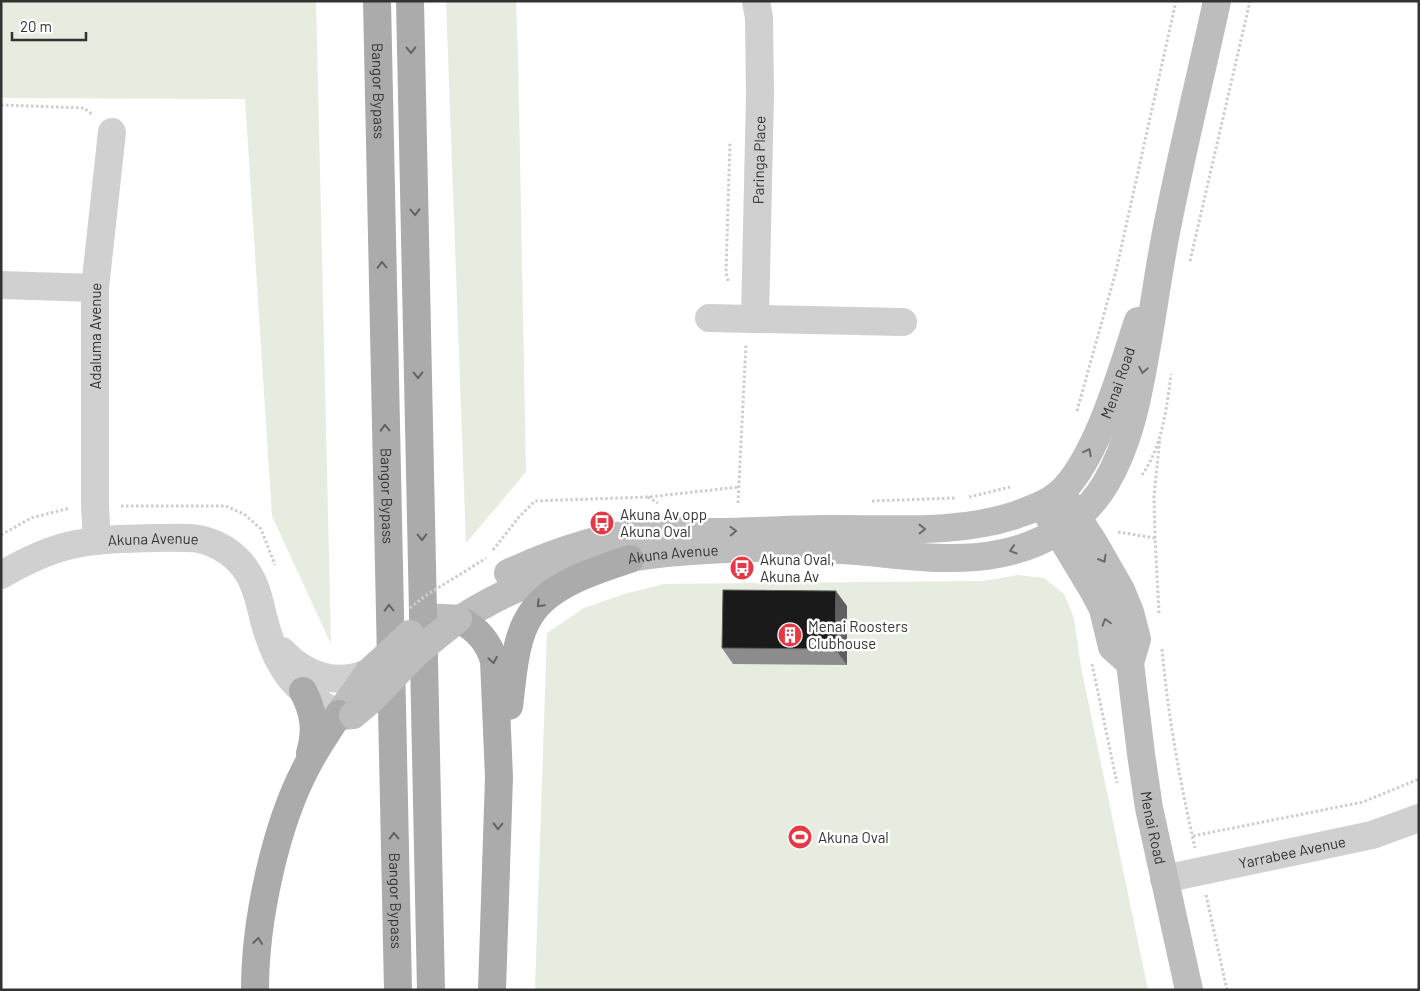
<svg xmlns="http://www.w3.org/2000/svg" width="1420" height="991" font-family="Barlow,sans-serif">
	<rect width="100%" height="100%" fill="#fff"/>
	<!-- green -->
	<path fill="#e6ecdf" d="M 1,1 L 316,1 L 331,644 L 272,516 L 245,99 L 1,98 Z
		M 446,1 L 516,1 L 518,57 L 526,472 L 466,543 Z
		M 1018,575 L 1044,578 L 1064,594 L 1074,618 L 1081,667 L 1148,990 L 535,990 L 547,633 L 584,608 L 624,594 L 664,584 L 984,581 Z"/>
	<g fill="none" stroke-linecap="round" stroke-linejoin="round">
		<!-- path -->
		<path stroke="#cdcdcd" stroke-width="3" stroke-dasharray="2.5 2.5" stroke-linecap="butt" d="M 1,105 L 84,108 L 93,115
			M 1190,261 L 1250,1
			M 728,281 L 726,272 L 730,142
			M 1077,411 L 1116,271 L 1176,1
			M 1142,475 C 1162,447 1167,407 1171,374
			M 648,497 L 658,503
			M 969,497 L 1010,487
			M 872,501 L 956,498
			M 738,503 L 746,344
			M 121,506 L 226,506 L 244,514 L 261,529 L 275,565
			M 1118,532 L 1155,538
			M 1,535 L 31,518 L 70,508
			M 493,550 L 519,517 L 535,501 L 648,497 L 739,487
			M 464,572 L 486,558
			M 1159,613 L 1155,538 L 1154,496 L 1160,437
			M 1162,649 C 1168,716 1180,782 1195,848
			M 1092,664 L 1117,783
			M 1193,836 L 1363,802 L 1419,779
			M 1206,895 L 1227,990"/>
		<!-- street -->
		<g stroke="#d0d0d0" stroke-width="28">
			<path d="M 1,285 L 95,288"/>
			<path d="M 709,318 L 903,322"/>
			<path id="s1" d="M 755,319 L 760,94 L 759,18 L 756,1"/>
			<path id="s2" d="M 97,541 L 95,506 L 95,288 L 112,132"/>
			<path id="s3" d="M 1,575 C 22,563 44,552 67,546 C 95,539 125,539 154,538 C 169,538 185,537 199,539 C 219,543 238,556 248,573 C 257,587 260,604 264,620 C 276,667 294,692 339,714"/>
			<path d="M 282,651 C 305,676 338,687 369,672"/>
			<path id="s4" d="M 1164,879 L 1372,835 L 1419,818"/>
		</g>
		<!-- secondary -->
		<g stroke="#bdbdbd" stroke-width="28">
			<path id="s5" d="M 1068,503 L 1094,543 L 1121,590 L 1130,612 L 1137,639 L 1130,663 L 1141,754 L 1149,808 L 1189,990"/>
			<path d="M 1049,517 L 1093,590 L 1103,609 L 1112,647 L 1130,663"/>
			<path id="s6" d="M 508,573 C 552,553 600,536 649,531 C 671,529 692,532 714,532 C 752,532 790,529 828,529 C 891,528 955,535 1016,515 C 1032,509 1047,504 1060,493 C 1097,459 1122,369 1138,321"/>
			<path id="s7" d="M 437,618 C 445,617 455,620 461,618 C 468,615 475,609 482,606 C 498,597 514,589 531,583 C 574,566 621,558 666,553 C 724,548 784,546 842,550 C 894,553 946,564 998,554 C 1042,546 1083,522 1106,483 C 1130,442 1138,397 1146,351 C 1153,313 1158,275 1165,238 C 1180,158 1200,80 1217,1"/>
			<path d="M 353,715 L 343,716 L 339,714 L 369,672"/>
		</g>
		<!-- primary -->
		<g stroke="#ababab" stroke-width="28">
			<path id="s8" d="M 377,1 L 398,990"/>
			<path d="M 410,1 L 431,990"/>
			<path d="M 458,619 C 476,628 489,642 494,661 L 499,777 L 492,990"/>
			<path d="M 303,691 C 314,712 317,731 310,753"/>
			<path d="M 509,706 C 513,677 514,639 531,614 C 550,584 597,570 630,559"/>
			<path d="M 255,990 C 255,921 275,826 307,766 C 316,748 328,731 339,714"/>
		</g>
		<!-- path-bridge -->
		<path stroke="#cdcdcd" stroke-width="3" stroke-dasharray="2.5 2.5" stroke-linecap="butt" d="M 410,608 L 428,594 L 464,572"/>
		<!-- secondary-bridge -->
		<path stroke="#bdbdbd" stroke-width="28" d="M 369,672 L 410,634
			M 353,715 L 371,700 L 417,652 L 458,619"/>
	</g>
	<!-- wall -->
	<path fill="#8c8c8c" d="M 847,606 L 847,665 L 733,664 L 722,648 Z"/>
	<!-- shaded-wall -->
	<path fill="#5f5f5f" d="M 836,591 L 847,606 L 847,665 L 835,649 Z"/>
	<!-- building -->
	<path fill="#1a1a1a" stroke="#5f5f5f" d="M 723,590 L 836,591 L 835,649 L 722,648 Z"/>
	<!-- one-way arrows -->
	<defs><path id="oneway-chevron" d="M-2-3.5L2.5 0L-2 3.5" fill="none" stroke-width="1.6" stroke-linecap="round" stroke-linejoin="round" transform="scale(1.25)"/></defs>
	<g stroke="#636363">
		<use href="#oneway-chevron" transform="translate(411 50) rotate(89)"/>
		<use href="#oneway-chevron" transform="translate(415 212) rotate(89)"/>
		<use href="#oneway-chevron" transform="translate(382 265) rotate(-91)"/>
		<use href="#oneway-chevron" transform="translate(418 375) rotate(89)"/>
		<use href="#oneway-chevron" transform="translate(385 428) rotate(-91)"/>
		<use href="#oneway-chevron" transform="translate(422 537) rotate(89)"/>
		<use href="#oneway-chevron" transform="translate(540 604) rotate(135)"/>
		<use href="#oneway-chevron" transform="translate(389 608) rotate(-91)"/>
		<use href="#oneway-chevron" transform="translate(493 660) rotate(80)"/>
		<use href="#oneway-chevron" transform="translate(498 826) rotate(92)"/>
		<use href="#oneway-chevron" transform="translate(394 836) rotate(-91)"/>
		<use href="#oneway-chevron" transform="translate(258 941) rotate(-83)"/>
	</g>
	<g stroke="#6a6a6a">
		<use href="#oneway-chevron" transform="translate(1143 370) rotate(99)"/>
		<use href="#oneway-chevron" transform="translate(1088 452) rotate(-62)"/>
		<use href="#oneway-chevron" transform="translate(922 529) rotate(-1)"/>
		<use href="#oneway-chevron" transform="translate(733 531) rotate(-2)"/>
		<use href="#oneway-chevron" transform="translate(1013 550) rotate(163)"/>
		<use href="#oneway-chevron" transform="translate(1103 559) rotate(60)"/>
		<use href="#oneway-chevron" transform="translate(1106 622) rotate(-106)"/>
	</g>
	<!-- icons -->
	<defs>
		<symbol id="bus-disc" viewBox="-11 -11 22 22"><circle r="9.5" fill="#e63946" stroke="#fff"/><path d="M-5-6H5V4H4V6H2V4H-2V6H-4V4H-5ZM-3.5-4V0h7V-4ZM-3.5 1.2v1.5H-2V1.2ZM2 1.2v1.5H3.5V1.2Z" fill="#fff"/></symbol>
		<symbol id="building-disc" viewBox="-11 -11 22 22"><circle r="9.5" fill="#e63946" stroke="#fff"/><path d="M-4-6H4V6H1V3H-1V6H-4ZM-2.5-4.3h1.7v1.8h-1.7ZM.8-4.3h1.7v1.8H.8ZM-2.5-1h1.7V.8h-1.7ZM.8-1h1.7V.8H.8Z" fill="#fff"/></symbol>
		<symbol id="stadium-disc" viewBox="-11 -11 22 22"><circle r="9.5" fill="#e63946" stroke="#fff"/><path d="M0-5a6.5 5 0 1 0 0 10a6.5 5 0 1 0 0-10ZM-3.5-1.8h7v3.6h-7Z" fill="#fff"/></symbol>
	</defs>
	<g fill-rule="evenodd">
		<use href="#bus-disc" x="588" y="509" width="28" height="28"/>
		<use href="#bus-disc" x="728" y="554" width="28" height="28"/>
		<use href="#building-disc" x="776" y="621" width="28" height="28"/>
		<use href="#stadium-disc" x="786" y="823" width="28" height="28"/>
	</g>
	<g text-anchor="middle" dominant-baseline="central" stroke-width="5" stroke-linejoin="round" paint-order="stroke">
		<!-- street labels -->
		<g font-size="15" fill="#333" stroke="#fff">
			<text stroke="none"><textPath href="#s8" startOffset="90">Bangor Bypass</textPath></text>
			<text stroke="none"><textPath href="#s1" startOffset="159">Paringa Place</textPath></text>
			<text stroke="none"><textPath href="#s2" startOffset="205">Adaluma Avenue</textPath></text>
			<text stroke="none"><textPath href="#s6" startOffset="691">Menai Road</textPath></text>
			<text stroke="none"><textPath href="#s8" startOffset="495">Bangor Bypass</textPath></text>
			<text stroke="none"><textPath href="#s3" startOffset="159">Akuna Avenue</textPath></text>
			<text stroke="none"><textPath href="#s7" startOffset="248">Akuna Avenue</textPath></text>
			<text stroke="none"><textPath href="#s5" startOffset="345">Menai Road</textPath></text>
			<text stroke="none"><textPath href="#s4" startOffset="131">Yarrabee Avenue</textPath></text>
			<text stroke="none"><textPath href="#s8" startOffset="900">Bangor Bypass</textPath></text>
		</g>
		<!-- poi labels -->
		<g font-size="15" fill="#333" stroke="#fff" text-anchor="start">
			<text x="620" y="514">Akuna Av opp<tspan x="620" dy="17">Akuna Oval</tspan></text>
			<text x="760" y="559">Akuna Oval,<tspan x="760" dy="17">Akuna Av</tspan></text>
			<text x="808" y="626">Menai Roosters<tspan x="808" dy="17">Clubhouse</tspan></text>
			<text x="818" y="837">Akuna Oval</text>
		</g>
	</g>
	<!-- border -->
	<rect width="1420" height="991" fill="none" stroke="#333333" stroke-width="5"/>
	<!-- scale -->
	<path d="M12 32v8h74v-8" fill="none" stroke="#333333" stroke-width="2.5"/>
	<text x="20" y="32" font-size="15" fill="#333333" stroke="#ffffff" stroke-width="4" paint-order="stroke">20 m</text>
</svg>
